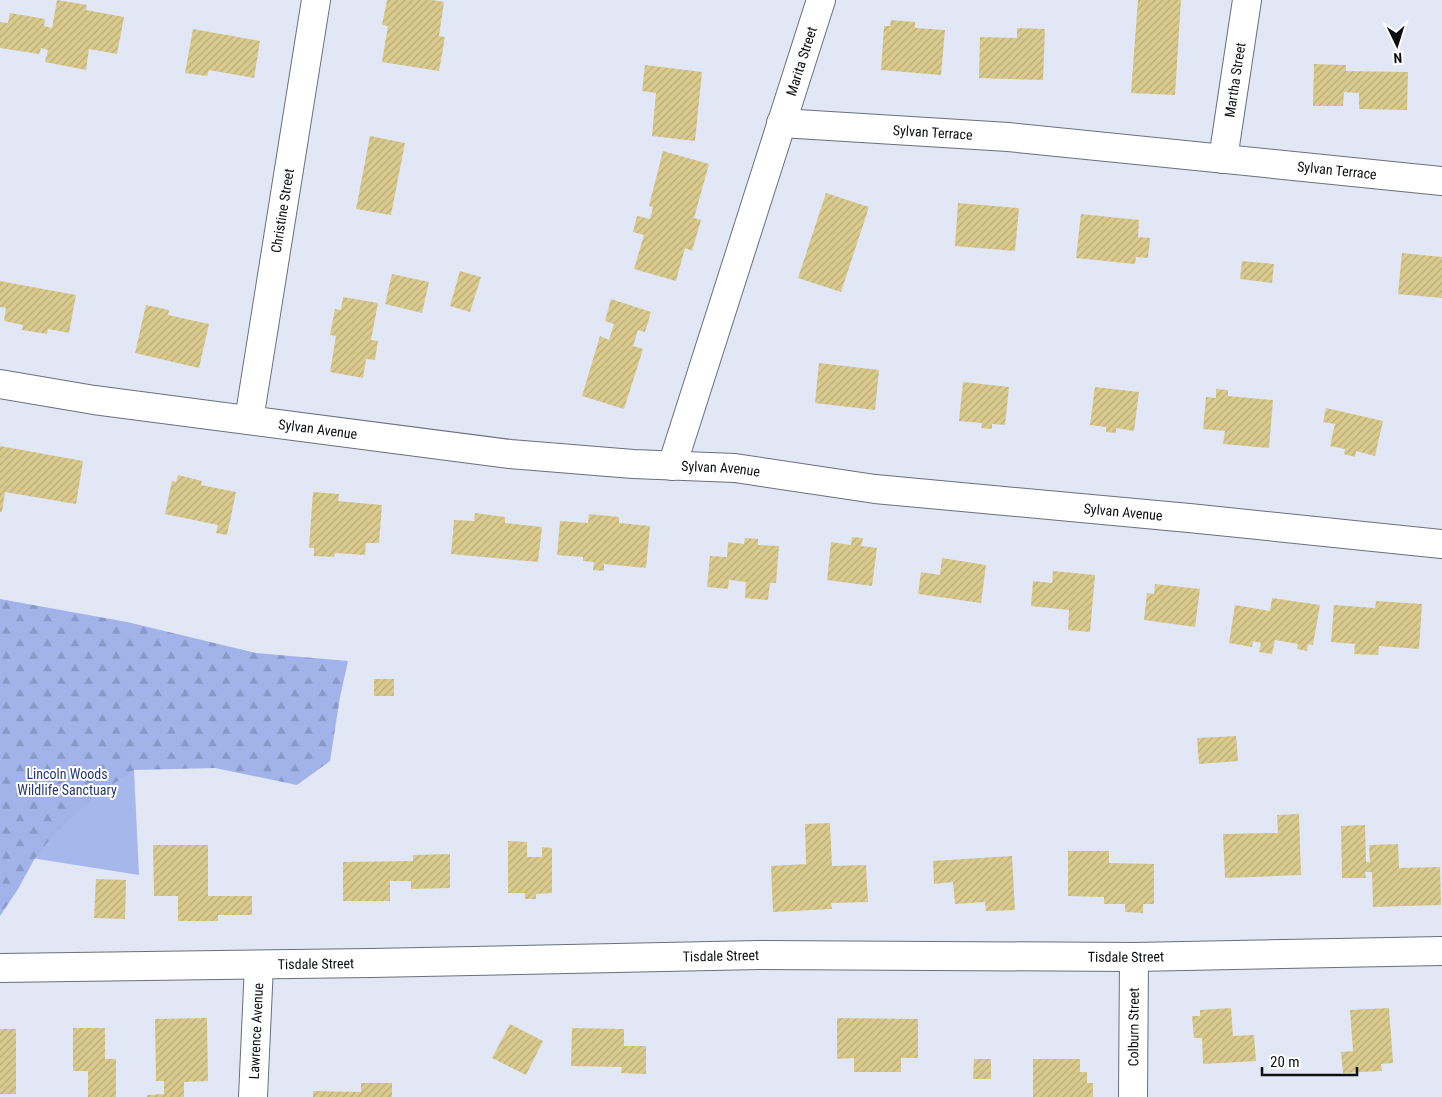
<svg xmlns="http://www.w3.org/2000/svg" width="1442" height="1097" font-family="'Roboto Condensed',sans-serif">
	<defs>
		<pattern id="forest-firs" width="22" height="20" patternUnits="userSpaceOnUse" patternTransform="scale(1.25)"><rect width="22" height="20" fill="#a1b3e9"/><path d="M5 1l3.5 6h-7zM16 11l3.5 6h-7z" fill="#8999c7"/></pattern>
		<pattern id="building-hatch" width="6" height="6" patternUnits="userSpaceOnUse" patternTransform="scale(1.25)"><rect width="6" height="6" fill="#daca8e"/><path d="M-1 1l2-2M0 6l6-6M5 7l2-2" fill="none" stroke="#baac79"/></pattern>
	</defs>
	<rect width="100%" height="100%" fill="#e2e7f6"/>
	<!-- green -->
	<path fill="#a5b7eb" d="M 0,599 L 134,770 L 139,875 L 0,853 Z"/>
	<!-- forest -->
	<path fill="url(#forest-firs)" d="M 0,599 L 127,622 L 256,653 L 348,661 L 340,697 L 330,761 L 297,785 L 215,768 L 134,770 L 95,796 L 56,832 L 35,858 L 18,889 L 0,916 Z"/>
	<!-- building -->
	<path fill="url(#building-hatch)" d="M 57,0 L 87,5 L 86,10 L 124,17 L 117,54 L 89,49 L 86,70 L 45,62 L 48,50 L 41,48 L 39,54 L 0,48 L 0,22 L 8,23 L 10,13 L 45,19 L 44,26 L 52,28 Z
		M 387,0 L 432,0 L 444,2 L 439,36 L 445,37 L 439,71 L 382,62 L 388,26 L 382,25 Z
		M 1138,0 L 1181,0 L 1175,95 L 1131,93 Z
		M 891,20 L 915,22 L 915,28 L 945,30 L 941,75 L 881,70 L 884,26 L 890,26 Z
		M 1017,28 L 1045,29 L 1043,80 L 979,78 L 980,37 L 1017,38 Z
		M 193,29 L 260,41 L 254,78 L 209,70 L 207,76 L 185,73 Z
		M 1314,64 L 1346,65 L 1346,71 L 1408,72 L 1407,110 L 1359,109 L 1359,93 L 1344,92 L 1343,106 L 1313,106 Z
		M 645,65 L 702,72 L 695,141 L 652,136 L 656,93 L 642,91 Z
		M 370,136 L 405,143 L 391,215 L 356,209 Z
		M 663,151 L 709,164 L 694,218 L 701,220 L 692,251 L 685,248 L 676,281 L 634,269 L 644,235 L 633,232 L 637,216 L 650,219 L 653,207 L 649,206 Z
		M 826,193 L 869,207 L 841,292 L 798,278 Z
		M 958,203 L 1019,208 L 1015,251 L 955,246 Z
		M 1081,214 L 1139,220 L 1138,237 L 1150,238 L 1148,258 L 1136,257 L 1135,264 L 1076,258 Z
		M 1402,253 L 1442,257 L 1442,298 L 1398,294 Z
		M 1242,261 L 1274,264 L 1272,283 L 1240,279 Z
		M 460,271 L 481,277 L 470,312 L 450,306 Z
		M 392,274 L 429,282 L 422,313 L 385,304 Z
		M 0,281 L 76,295 L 69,333 L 48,329 L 47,334 L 22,330 L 23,325 L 4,321 L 6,308 L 0,307 Z
		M 343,297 L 378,303 L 371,340 L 378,341 L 375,360 L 366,359 L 363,378 L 330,372 L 336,336 L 330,335 L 335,309 L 341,310 Z
		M 611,299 L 651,312 L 645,332 L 638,330 L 633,346 L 643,349 L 624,409 L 582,396 L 600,336 L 609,340 L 614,324 L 605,321 Z
		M 146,305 L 169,310 L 168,315 L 209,324 L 199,368 L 135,353 Z
		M 819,363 L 879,370 L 875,410 L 815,403 Z
		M 963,382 L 1009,387 L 1005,425 L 992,424 L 992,429 L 981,428 L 982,423 L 959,421 Z
		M 1095,387 L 1139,392 L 1134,431 L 1116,428 L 1116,433 L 1106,432 L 1106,427 L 1090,425 Z
		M 1216,389 L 1228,390 L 1228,396 L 1273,400 L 1269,448 L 1223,444 L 1225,431 L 1203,429 L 1206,397 L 1216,398 Z
		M 1326,408 L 1383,421 L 1375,456 L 1356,451 L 1355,457 L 1344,454 L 1345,449 L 1330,446 L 1335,424 L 1323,422 Z
		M 0,446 L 83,461 L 76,504 L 5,492 L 2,512 L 0,512 Z
		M 178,475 L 202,481 L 201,485 L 236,492 L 227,535 L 216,533 L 218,525 L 165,514 L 172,481 L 176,482 Z
		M 313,492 L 339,494 L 338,501 L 382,505 L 379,543 L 366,543 L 365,555 L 335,553 L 334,557 L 314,556 L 314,548 L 309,548 Z
		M 475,513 L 505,517 L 505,523 L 542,527 L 538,562 L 451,554 L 454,520 L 474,521 Z
		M 589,514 L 619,517 L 619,523 L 650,526 L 646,568 L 604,564 L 604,571 L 593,570 L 594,562 L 583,561 L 583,557 L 557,555 L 560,521 L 588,523 Z
		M 852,537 L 863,538 L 861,546 L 877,548 L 872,586 L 827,580 L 831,542 L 851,545 Z
		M 745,538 L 758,539 L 758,545 L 779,546 L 776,583 L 770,583 L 768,600 L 745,598 L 746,582 L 729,580 L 728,589 L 707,587 L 710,556 L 727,557 L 728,542 L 744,544 Z
		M 942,558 L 986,565 L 981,603 L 918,594 L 921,572 L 940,575 Z
		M 1053,571 L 1095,575 L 1090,632 L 1068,630 L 1069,610 L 1031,606 L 1033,581 L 1052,583 Z
		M 1155,584 L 1200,589 L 1195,627 L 1144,620 L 1147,593 L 1154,594 Z
		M 1272,598 L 1320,605 L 1313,645 L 1308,644 L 1307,651 L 1297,649 L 1298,644 L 1275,640 L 1272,654 L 1259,652 L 1261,643 L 1253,641 L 1252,647 L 1229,643 L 1235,605 L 1270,611 Z
		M 1376,601 L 1422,604 L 1419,649 L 1379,646 L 1378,655 L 1354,654 L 1355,644 L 1331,642 L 1334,605 L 1375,608 Z
		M 374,679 L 394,679 L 394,696 L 374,696 Z
		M 1236,736 L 1238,761 L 1199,764 L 1197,738 Z
		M 1299,814 L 1301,875 L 1225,878 L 1223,834 L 1278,833 L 1277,815 Z
		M 830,823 L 832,866 L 866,865 L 868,902 L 831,903 L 832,909 L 773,912 L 771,866 L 806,864 L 805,824 Z
		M 1365,825 L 1366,862 L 1370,862 L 1369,845 L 1398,844 L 1399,868 L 1440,867 L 1441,905 L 1373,907 L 1372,872 L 1365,872 L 1366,878 L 1342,878 L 1341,826 Z
		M 508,841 L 527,842 L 527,857 L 542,857 L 542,847 L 552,848 L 552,893 L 536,894 L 536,899 L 525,899 L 525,893 L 508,893 Z
		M 153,845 L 208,845 L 208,896 L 252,896 L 252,915 L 218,915 L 218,921 L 178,921 L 178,896 L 154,896 Z
		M 1068,851 L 1109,851 L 1109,863 L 1154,864 L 1154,904 L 1143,904 L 1143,913 L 1125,912 L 1125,904 L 1104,904 L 1104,897 L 1068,896 Z
		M 450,854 L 450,888 L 411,889 L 411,881 L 390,881 L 390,901 L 343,901 L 343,862 L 413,861 L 413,855 Z
		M 1012,856 L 1015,910 L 986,911 L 985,902 L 955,904 L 953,882 L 934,884 L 933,861 Z
		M 96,879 L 126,880 L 125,919 L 94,918 Z
		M 1231,1008 L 1233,1036 L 1254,1035 L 1256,1061 L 1203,1064 L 1202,1038 L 1194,1038 L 1192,1016 L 1200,1016 L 1200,1010 Z
		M 1389,1008 L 1393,1063 L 1381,1064 L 1382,1071 L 1343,1073 L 1341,1052 L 1353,1051 L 1350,1010 Z
		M 207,1018 L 208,1081 L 184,1082 L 184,1097 L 147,1097 L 147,1095 L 164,1094 L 164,1081 L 156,1081 L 155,1019 Z
		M 837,1018 L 918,1019 L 918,1058 L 901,1058 L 901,1072 L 854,1072 L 854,1058 L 837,1059 Z
		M 510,1024 L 543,1041 L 526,1075 L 492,1058 Z
		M 73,1028 L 105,1028 L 105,1059 L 116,1059 L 116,1097 L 88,1097 L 88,1071 L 73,1071 Z
		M 572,1028 L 624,1029 L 624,1046 L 646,1046 L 646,1074 L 621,1073 L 622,1067 L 571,1066 Z
		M 0,1029 L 16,1029 L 16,1094 L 0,1094 Z
		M 974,1059 L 991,1059 L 991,1079 L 973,1079 Z
		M 1033,1059 L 1080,1059 L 1080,1072 L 1087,1072 L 1087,1083 L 1093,1083 L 1093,1097 L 1033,1097 Z
		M 361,1083 L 392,1083 L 392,1097 L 313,1097 L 313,1091 L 361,1092 Z"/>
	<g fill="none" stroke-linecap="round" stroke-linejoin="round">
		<defs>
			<g id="street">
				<path id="s1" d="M 781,123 L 1008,137 L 1442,181"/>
				<path id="s2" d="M 1223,159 L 1247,0"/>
				<path id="s3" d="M 0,384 L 94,400 L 510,454 L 633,464 L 735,468 L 875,489 L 1189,518 L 1442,544"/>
				<path id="s4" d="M 249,420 L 316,0"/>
				<path id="s5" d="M 672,466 L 821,0"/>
				<path id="s6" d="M 0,968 L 371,963 L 759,955 L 1134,957 L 1442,951"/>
				<path id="s7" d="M 253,1097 L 259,965"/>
				<path id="s8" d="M 1133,1097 L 1134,957"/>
			</g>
		</defs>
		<!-- street casing -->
		<use href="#street" stroke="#6b6f7c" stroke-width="30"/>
		<!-- street -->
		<use href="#street" stroke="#fff" stroke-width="28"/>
	</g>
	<g text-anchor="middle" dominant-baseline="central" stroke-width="4" stroke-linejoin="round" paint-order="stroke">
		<!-- street labels -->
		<g font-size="14" fill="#0c0e12" stroke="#fff">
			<text stroke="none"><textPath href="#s5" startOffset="425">Marita Street</textPath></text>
			<text stroke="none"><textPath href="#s2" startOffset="80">Martha Street</textPath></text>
			<text stroke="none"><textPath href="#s1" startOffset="152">Sylvan Terrace</textPath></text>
			<text stroke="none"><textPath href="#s1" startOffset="558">Sylvan Terrace</textPath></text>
			<text stroke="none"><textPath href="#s4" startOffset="212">Christine Street</textPath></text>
			<text stroke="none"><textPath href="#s3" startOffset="321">Sylvan Avenue</textPath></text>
			<text stroke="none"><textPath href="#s3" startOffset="726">Sylvan Avenue</textPath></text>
			<text stroke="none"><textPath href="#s3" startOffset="1131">Sylvan Avenue</textPath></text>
			<text stroke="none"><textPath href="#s6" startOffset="721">Tisdale Street</textPath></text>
			<text stroke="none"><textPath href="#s6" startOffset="1126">Tisdale Street</textPath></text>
			<text stroke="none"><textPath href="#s6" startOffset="316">Tisdale Street</textPath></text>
			<text stroke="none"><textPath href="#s8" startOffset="70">Colburn Street</textPath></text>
			<text stroke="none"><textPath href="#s7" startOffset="66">Lawrence Avenue</textPath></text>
		</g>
		<!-- park labels -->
		<g font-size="14" fill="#283776" stroke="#fff">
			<text x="67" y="774">Lincoln Woods<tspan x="67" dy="16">Wildlife Sanctuary</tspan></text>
		</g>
	</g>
	<!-- north arrow -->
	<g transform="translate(1397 45) rotate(176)" stroke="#ffffff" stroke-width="4" paint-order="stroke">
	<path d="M0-4L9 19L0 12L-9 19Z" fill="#0c0e12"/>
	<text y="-8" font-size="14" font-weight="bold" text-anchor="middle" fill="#0c0e12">N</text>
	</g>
	<!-- scale -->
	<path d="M1262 1067v8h95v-8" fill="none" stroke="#0c0e12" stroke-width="2.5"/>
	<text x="1270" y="1067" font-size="15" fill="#0c0e12" stroke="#ffffff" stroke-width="4" paint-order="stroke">20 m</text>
</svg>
